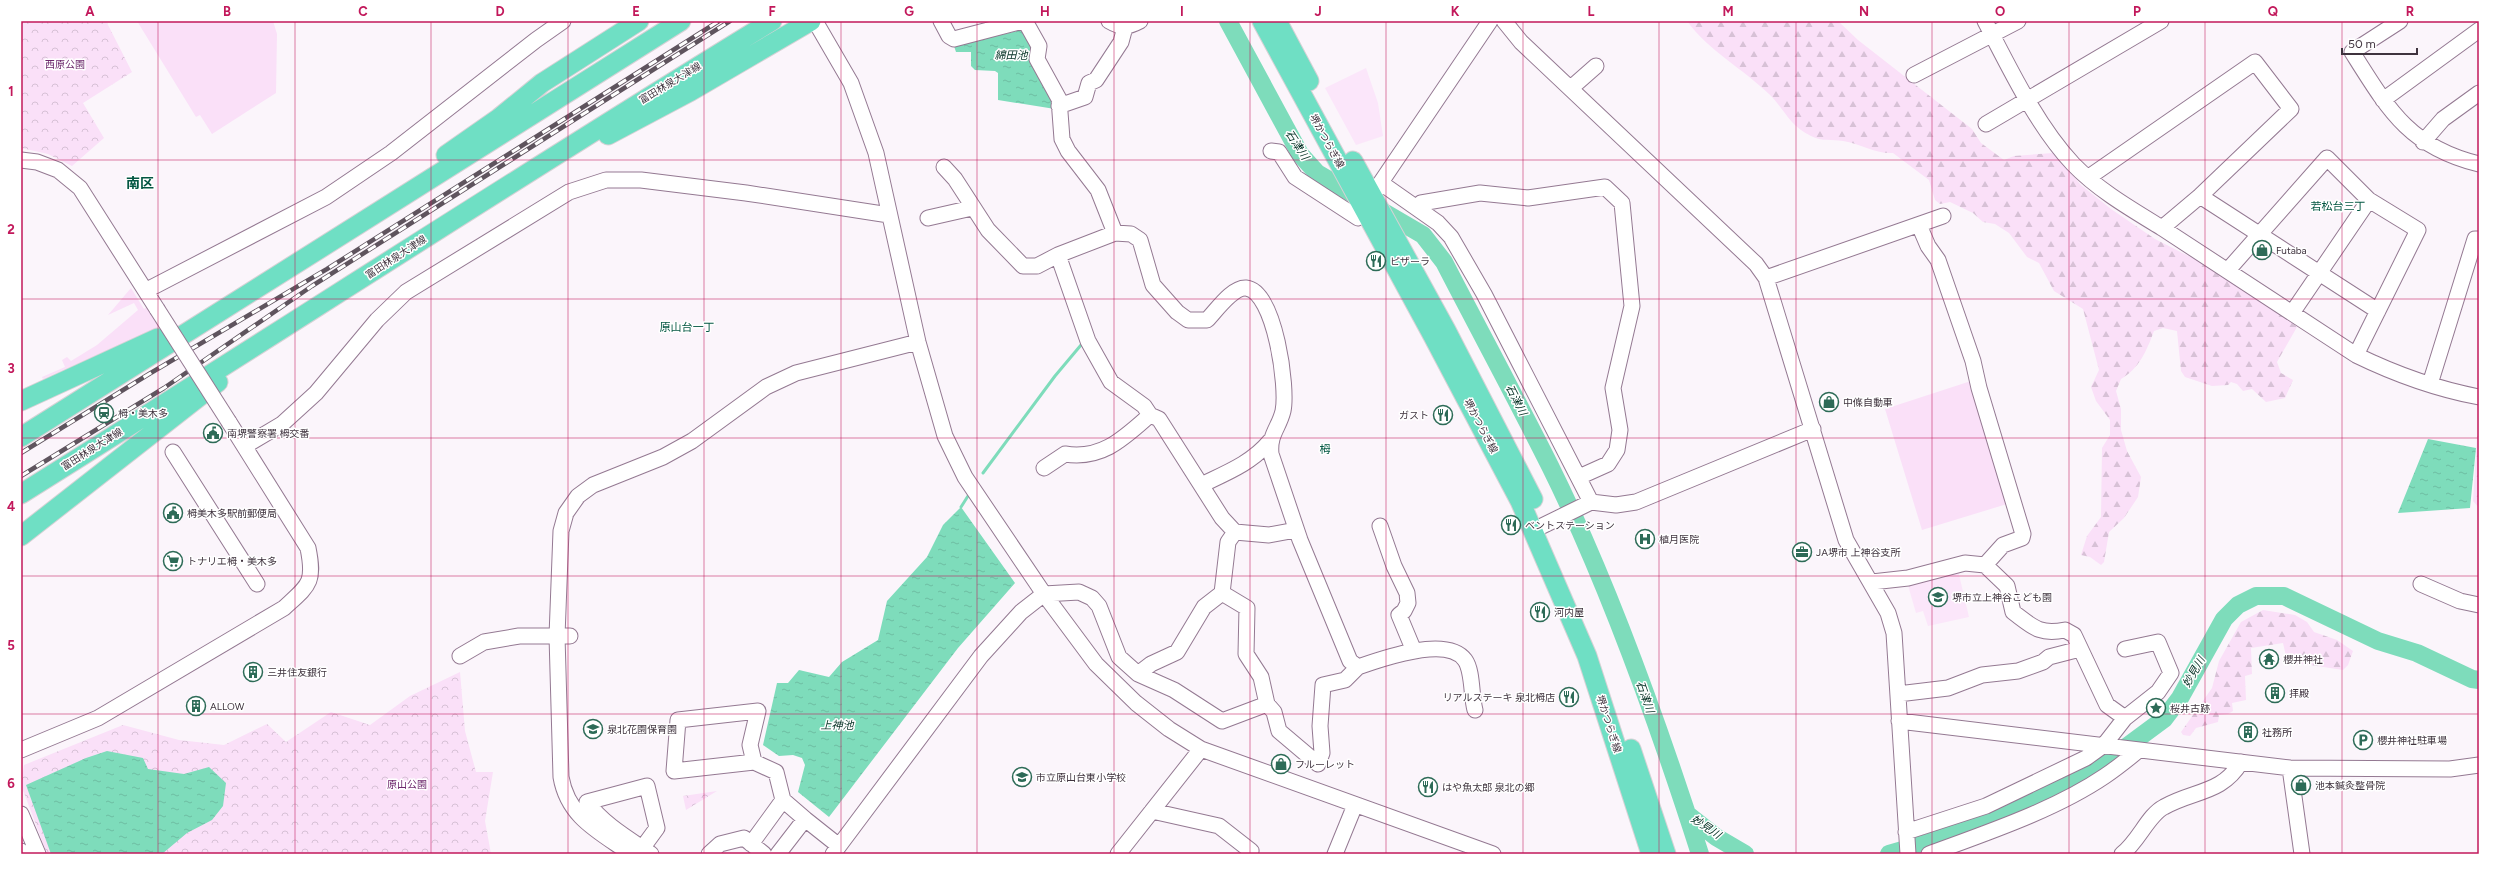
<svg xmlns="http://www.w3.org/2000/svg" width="2500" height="875" font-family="Figtree,'Noto Sans JP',sans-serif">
	<defs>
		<pattern id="forest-firs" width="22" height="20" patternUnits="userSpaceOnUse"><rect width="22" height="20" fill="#fae0f8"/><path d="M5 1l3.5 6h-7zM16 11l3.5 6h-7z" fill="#d7c1d6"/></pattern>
		<pattern id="park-crowns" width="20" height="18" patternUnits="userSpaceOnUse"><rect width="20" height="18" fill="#fae0f8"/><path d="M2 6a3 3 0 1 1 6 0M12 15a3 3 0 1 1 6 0" fill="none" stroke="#d7c1d6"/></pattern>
		<pattern id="water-ripples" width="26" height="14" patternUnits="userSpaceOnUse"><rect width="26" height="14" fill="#7edcbb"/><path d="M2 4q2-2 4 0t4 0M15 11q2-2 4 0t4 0" fill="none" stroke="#6ebda2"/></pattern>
	</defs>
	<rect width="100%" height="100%" fill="#fbf5fb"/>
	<!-- built -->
	<path fill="#fbe6fa" d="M 1366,68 L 1378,103 L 1383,136 L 1356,145 L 1325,88 Z
		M 1957,566 L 1969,617 L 1928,626 L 1923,611 L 1916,613 L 1907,582 Z"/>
	<!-- green -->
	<path fill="#fae0f8" d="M 137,21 L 273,21 L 277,34 L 276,93 L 212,134 L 200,115 L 196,117 Z
		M 131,288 L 144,309 L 147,307 L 159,327 L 43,379 L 42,377 L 65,367 L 62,360 L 67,357 L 71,361 L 97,345 L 138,310 L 134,303 L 108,315 Z
		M 1974,380 L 2007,504 L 1922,530 L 1885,409 Z"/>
	<!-- forest -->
	<path fill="url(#forest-firs)" d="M 1687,21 L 1838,21 L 1858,40 L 1972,129 L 1981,143 L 2004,160 L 2014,156 L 2053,153 L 2081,185 L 2111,209 L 2155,239 L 2220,272 L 2275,308 L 2297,327 L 2277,362 L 2281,373 L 2293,380 L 2285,398 L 2266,402 L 2252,389 L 2243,391 L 2237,384 L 2231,382 L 2228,385 L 2212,386 L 2185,377 L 2181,371 L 2177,331 L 2163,328 L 2154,331 C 2147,350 2139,369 2121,379 L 2116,391 L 2121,409 L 2121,430 L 2127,451 L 2141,477 L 2138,497 L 2124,518 L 2109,532 L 2104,562 L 2101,565 L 2090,557 L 2081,555 L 2087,536 L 2101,517 L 2102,448 L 2110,435 L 2110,420 L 2096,401 L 2091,387 L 2099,370 L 2083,309 L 2054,291 L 2039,263 L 2027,257 L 2009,233 L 1995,224 L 1983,222 L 1973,213 L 1950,202 L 1940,204 L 1935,200 L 1929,180 L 1893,153 C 1875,154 1861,144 1843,141 C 1832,139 1822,142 1811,136 C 1789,126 1784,108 1769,94 C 1742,68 1709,51 1687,21 Z
		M 2479,434 L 2479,508 L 2473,501 L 2477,437 Z
		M 2263,610 L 2295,615 L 2307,622 L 2314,632 L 2337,640 L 2353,651 L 2348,665 L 2343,670 L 2304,664 L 2288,665 L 2283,643 L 2251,648 L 2252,674 L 2245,676 L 2246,700 L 2232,703 L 2233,711 L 2228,714 L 2219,715 L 2218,722 L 2196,728 L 2190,736 L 2183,735 L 2181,732 L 2212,688 L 2219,661 L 2241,622 Z"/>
	<!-- park -->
	<path fill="url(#park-crowns)" d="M 21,21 L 106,21 L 132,72 L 83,103 L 104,138 L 72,166 L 48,154 L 21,148 Z
		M 460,672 L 465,731 L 476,772 L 493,772 L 485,821 L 491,854 L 47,854 L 21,785 L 24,765 L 123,725 L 179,740 L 224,745 L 267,724 L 286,742 L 331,712 L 370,725 L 410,696 Z
		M 717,791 L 686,810 L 683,796 Z"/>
	<!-- water -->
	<path fill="url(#water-ripples)" d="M 1025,29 L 1055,109 L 998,100 L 998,73 L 995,71 L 975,70 L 971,66 L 971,52 L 956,52 L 954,46 Z
		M 2428,439 L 2476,448 L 2470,508 L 2398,513 Z
		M 961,507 L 1015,583 L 958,648 L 829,817 L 798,792 L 805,765 L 802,758 L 793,755 L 779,756 L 763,745 L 777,683 L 788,683 L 799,670 L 829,677 L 842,662 L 878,640 L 887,601 L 927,557 L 943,525 Z
		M 107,751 L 143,758 L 148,769 L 184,774 L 209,767 L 226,783 L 223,806 L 212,820 L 187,833 L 162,854 L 51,854 L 26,785 L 86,758 Z"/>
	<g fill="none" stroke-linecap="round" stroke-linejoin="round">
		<!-- stream -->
		<path stroke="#7edcbb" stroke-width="3" d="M 983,473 L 1055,376 L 1081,345
			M 961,507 L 968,496"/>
		<!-- river -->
		<path stroke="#7edcbb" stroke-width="18" d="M 1228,21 L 1300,154 L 1317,173 L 1423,235 L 1444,262 C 1479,330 1516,398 1550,466 C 1610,587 1659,726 1700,854
			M 1687,814 L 1716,837 L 1745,854
			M 1889,854 L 1927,843 L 2026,803 L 2063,787 L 2114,756 L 2164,719 L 2180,698 L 2224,619 L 2238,605 L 2256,596 L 2284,596 L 2378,641 L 2417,653 L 2472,679 L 2479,680"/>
		<defs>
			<path id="minor" d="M 815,21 L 851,83 L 876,153 L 918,342 L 945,436 L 965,477 L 1044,594 L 1096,664 L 1136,703 L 1169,729 L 1201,749 L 1493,854
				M 941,21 L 949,36 L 954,39 L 1023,21
				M 1025,21 L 1039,46 L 1037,59 L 1059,99 L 1062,139 L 1068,151 L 1098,190 L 1115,233
				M 1109,21 C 1121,28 1127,28 1140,21
				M 1504,21 L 1521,42 L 1756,264 L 1766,278 L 1846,540 L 1888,613 L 1894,633 L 1908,854
				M 1985,21 C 2009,67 2037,126 2073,164 C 2098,190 2131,209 2162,228 L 2200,196 L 2291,109 L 2255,62 L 2089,177
				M 2400,21 L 2352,52 C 2388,109 2409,147 2479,164
				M 1914,75 L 2018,21
				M 1571,88 L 1596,66
				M 2383,100 L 2479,30
				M 1059,106 L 1085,97 L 1089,83 L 1096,80 L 1121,42 L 1125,27
				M 1986,124 L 2161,21
				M 2423,142 L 2443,119 L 2479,93
				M 1271,151 L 1279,152 L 1295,177 L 1358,218
				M 21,160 L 37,162 L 58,170 L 80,188 L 157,309
				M 944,167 L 955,179 L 988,230 L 1023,266 L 1037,266 L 1058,255 L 1088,341 L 1111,382 L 1144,406 L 1150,415 L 1159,419 L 1222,518 L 1235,532 L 1269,535 L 1296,530
				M 1381,183 L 1438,223 L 1451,237 L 1484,294 L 1591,502
				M 1375,191 L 1490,21
				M 2200,196 L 2378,311
				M 1417,207 L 1421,203 L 1480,193 L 1528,198 L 1605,187 L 1622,203 L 1632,306 L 1613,388 L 1620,430 L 1617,450 L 1608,464 L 1579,477
				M 928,218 L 972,208
				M 1919,225 L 1928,246 L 1938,260 L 1973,361 L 1979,388 L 2023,534 L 2022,538 L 2003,545 L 1985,565
				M 2162,228 L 2356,355
				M 1058,255 L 1115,233 L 1131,234 L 1140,240 L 1153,285 L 1177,312 L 1188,320 L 1207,320 C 1216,311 1232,287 1246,288 C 1275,291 1288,388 1283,411 C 1279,428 1269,434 1271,454 L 1300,540 L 1350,661 L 1358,667 L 1345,680 L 1323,685 L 1320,726 L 1322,753 L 1318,764 L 1279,731 L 1274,712 L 1267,704 L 1261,677 L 1246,654 L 1247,608 L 1222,593
				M 2228,270 L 2327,158 L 2369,200 L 2418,230 L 2356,355 C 2395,374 2437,389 2479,397
				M 1766,278 L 1943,216
				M 147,290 L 326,197 L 391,153 L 536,40 L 563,21
				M 2292,313 L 2369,200
				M 2430,384 L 2475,239 L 2479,239
				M 245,446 L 282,424 L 316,393 L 377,320 L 406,292 L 569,192 L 606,180 L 641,180 L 746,193 L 889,215
				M 173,452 L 257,584
				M 1044,468 L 1065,454 C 1102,460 1124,438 1150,415
				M 1201,485 C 1226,473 1252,463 1270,441
				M 1380,526 L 1394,566 L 1407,593 L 1408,603 L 1404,611 L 1399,615 L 1414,651
				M 1534,530 L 1591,502 L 1616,505 L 1636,502 L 1813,429
				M 1872,582 L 1908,578 L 1965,563 L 1985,565 L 2007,586 L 2013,612 C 2033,627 2039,635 2065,630 L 2074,635 L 2107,705 L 2125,718 L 2104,745 L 2086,758 L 1986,806 L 1906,832
				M 2421,584 L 2460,601 L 2479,605
				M 460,656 L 484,642 L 519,636 L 570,636
				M 1358,667 C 1381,659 1447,635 1465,660 C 1473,671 1471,696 1475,710
				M 1138,674 L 1151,664 L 1177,652 L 1204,607 L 1222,593 L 1228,542 L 1235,532
				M 1898,694 L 1948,688 L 1982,675 L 2018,671 L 2043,662 L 2049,657 L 2080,649
				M 758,711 L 750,745 L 754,762 L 674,771 L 678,720 Z
				M 2125,718 L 2158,692 L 2171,673 L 2158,642 L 2125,649
				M 1899,721 L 2290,768 L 2450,769 L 2479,765
				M 21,750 L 98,718 L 284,608 C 309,585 315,583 308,548 L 229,422
				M 754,762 L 776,772 L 783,800
				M 2290,768 L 2302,854
				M 1152,811 L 1219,826 L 1251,851 L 1250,854
				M 21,814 L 38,854
				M 805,819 L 839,846
				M 751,844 L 783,800 L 805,819 L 778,854
				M 21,851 L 22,854
				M 631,854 C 600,832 568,818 561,777 L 557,636 L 561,531 L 566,513 L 578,496 L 593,485 L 663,457 L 692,441 L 766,387 L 796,373 L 918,342
				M 638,854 L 657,828 L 647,786 L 587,802 C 603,824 629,839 651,854
				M 709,854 L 720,844 L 744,838 L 764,854
				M 833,854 L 981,656 L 1021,612 L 1044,594 L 1079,592 L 1092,598 L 1099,606 L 1119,657 L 1138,674 L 1174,690 L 1222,721 L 1267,704
				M 1118,854 L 1201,749
				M 1335,854 L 1355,805
				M 1929,854 C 1986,833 2055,810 2105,776 C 2117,768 2128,759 2139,750
				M 2122,854 C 2139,841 2148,815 2164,807 C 2194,790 2222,794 2241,762"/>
			<path id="major" d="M 1262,21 L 1433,336 L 1520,501 L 1587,656 L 1651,854
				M 1277,21 L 1309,81
				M 608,135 L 691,91 L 811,21
				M 446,155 L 499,118 L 542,83 L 639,21
				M 1353,161 L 1446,330 L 1533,499
				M 21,401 L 158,338
				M 21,437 L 681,21
				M 21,494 C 272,337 520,175 772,21
				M 21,536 L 218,382
				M 1631,749 L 1666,854"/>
		</defs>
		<!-- minor casing -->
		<use href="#minor" stroke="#947992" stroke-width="17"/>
		<!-- major casing -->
		<use href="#major" stroke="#d5d2d5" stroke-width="21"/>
		<!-- minor -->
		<use href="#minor" stroke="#fff" stroke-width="15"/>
		<!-- major -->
		<use href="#major" stroke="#6fdfc4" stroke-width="19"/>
		<defs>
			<path id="rail" d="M 21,453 L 149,374 L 327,269 L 719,21
				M 21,476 L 164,388 L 312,286 L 730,21"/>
		</defs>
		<!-- rail casing -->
		<use href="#rail" stroke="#5f545e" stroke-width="4.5"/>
		<!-- rail -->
		<use href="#rail" stroke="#fff" stroke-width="3" stroke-dasharray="9" stroke-linecap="butt"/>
		<defs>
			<path id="minor-bridge" d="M 157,309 L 229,422"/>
		</defs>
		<!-- minor-bridge casing -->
		<use href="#minor-bridge" stroke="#947992" stroke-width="17" stroke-linecap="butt"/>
		<!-- minor-bridge -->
		<use href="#minor-bridge" stroke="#fff" stroke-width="15"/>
	</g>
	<!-- grid -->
	<path fill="none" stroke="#c2185b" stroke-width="1" stroke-opacity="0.55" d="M 158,21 L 158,854M 295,21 L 295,854M 431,21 L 431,854M 568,21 L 568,854M 704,21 L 704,854M 841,21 L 841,854M 977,21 L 977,854M 1114,21 L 1114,854M 1250,21 L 1250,854M 1386,21 L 1386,854M 1523,21 L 1523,854M 1659,21 L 1659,854M 1796,21 L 1796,854M 1932,21 L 1932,854M 2069,21 L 2069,854M 2205,21 L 2205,854M 2342,21 L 2342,854M 21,160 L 2479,160M 21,299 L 2479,299M 21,438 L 2479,438M 21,576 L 2479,576M 21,714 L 2479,714"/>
	<!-- icons -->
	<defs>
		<symbol id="shop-ring" viewBox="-11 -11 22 22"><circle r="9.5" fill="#fff" stroke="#2d6b57" stroke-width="1.5"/><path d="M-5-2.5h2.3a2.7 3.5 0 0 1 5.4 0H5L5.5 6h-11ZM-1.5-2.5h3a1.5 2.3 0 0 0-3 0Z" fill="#2d6b57"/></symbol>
		<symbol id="restaurant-ring" viewBox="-11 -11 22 22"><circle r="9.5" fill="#fff" stroke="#2d6b57" stroke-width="1.5"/><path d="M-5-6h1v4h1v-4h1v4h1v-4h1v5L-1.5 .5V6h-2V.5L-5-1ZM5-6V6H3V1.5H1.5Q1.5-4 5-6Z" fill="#2d6b57"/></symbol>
		<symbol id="station-ring" viewBox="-11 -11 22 22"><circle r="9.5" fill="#fff" stroke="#2d6b57" stroke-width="1.5"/><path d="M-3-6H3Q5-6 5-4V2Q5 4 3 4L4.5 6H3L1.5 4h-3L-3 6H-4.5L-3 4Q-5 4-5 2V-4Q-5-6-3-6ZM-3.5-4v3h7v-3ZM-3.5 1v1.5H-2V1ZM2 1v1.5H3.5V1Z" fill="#2d6b57"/></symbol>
		<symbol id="civic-ring" viewBox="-11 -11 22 22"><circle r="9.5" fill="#fff" stroke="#2d6b57" stroke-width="1.5"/><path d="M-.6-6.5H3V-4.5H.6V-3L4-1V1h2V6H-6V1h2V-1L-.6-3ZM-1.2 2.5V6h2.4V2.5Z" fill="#2d6b57"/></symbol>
		<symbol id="hospital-ring" viewBox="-11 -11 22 22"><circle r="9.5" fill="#fff" stroke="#2d6b57" stroke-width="1.5"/><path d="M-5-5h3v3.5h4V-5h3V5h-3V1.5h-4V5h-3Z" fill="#2d6b57"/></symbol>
		<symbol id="office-ring" viewBox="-11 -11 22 22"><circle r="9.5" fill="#fff" stroke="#2d6b57" stroke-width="1.5"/><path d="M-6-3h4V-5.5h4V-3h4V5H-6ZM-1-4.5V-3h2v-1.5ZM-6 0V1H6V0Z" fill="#2d6b57"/></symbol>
		<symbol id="supermarket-ring" viewBox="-11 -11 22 22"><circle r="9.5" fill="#fff" stroke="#2d6b57" stroke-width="1.5"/><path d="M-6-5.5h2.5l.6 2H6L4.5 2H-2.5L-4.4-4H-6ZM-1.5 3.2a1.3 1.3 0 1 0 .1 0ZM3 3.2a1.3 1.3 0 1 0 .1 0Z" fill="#2d6b57"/></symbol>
		<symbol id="school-ring" viewBox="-11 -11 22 22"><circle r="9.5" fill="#fff" stroke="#2d6b57" stroke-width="1.5"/><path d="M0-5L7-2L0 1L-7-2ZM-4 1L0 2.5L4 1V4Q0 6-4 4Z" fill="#2d6b57"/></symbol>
		<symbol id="temple-ring" viewBox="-11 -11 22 22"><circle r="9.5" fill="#fff" stroke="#2d6b57" stroke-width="1.5"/><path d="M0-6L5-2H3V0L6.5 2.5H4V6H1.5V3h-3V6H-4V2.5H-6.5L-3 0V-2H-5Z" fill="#2d6b57"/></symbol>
		<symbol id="building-ring" viewBox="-11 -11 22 22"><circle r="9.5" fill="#fff" stroke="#2d6b57" stroke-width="1.5"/><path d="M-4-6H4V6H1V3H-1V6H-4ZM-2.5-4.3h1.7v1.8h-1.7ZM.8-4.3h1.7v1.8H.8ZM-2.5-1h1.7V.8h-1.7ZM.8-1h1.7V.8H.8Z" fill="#2d6b57"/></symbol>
		<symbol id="sight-ring" viewBox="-11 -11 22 22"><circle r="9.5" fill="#fff" stroke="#2d6b57" stroke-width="1.5"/><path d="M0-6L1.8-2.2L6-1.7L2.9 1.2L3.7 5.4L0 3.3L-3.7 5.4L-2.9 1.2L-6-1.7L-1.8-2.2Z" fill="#2d6b57"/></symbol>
		<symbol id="parking-ring" viewBox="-11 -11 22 22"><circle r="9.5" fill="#fff" stroke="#2d6b57" stroke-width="1.5"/><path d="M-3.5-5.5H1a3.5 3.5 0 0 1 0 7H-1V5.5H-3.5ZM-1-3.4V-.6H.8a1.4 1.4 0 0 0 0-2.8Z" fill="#2d6b57"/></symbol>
	</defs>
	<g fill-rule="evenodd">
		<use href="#shop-ring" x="2251" y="239" width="22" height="22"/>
		<use href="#restaurant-ring" x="1365" y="250" width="22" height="22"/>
		<use href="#shop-ring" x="1818" y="391" width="22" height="22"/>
		<use href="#station-ring" x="93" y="402" width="22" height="22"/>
		<use href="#restaurant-ring" x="1432" y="404" width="22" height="22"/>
		<use href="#civic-ring" x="202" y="422" width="22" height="22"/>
		<use href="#civic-ring" x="162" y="502" width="22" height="22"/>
		<use href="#restaurant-ring" x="1500" y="514" width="22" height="22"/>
		<use href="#hospital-ring" x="1634" y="528" width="22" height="22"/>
		<use href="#office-ring" x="1791" y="541" width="22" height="22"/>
		<use href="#supermarket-ring" x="162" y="550" width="22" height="22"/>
		<use href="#school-ring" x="1927" y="586" width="22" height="22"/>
		<use href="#restaurant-ring" x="1529" y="601" width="22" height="22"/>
		<use href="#temple-ring" x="2258" y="648" width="22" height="22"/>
		<use href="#building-ring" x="242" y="661" width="22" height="22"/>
		<use href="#building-ring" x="2264" y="682" width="22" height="22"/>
		<use href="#restaurant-ring" x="1558" y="686" width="22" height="22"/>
		<use href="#building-ring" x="185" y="695" width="22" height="22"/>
		<use href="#sight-ring" x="2145" y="697" width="22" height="22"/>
		<use href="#school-ring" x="582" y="718" width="22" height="22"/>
		<use href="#building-ring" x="2237" y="721" width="22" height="22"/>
		<use href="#parking-ring" x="2352" y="729" width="22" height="22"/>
		<use href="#shop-ring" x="1270" y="753" width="22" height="22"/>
		<use href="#school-ring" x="1011" y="766" width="22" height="22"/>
		<use href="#shop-ring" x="2290" y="774" width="22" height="22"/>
		<use href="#restaurant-ring" x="1417" y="776" width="22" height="22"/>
	</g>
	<g text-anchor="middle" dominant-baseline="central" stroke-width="3" stroke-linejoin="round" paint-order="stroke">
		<!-- park labels -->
		<g font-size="10" fill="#6d286c" stroke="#fff">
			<text x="65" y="64">西原公園</text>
			<text x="407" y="784">原山公園</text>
		</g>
		<!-- street labels -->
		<g font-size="10" fill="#3f333e" stroke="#fff">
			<text transform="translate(670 83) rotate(-31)">富田林泉大津線</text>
			<text transform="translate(1327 141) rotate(61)">堺かつらぎ線</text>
			<text transform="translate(396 257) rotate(-33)">富田林泉大津線</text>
			<text transform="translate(1481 426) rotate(62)">堺かつらぎ線</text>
			<text transform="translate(92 449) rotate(-32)">富田林泉大津線</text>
			<text transform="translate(1609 724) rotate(72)">堺かつらぎ線</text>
		</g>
		<!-- poi labels -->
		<g font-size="10" fill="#3f333e" stroke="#fff" text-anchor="start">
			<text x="2276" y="250">Futaba</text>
			<text x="1390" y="261">ピザーラ</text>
			<text x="1843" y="402">中條自動車</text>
			<text x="118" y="413">栂・美木多</text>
			<text x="1429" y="415" text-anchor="end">ガスト</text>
			<text x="227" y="433">南堺警察署 栂交番</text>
			<text x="187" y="513">栂美木多駅前郵便局</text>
			<text x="1525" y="525">ベントステーション</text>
			<text x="1659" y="539">植月医院</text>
			<text x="1816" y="552">JA堺市 上神谷支所</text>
			<text x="187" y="561">トナリエ栂・美木多</text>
			<text x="1952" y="597">堺市立上神谷こども園</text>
			<text x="1554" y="612">河内屋</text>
			<text x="2283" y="659">櫻井神社</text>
			<text x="267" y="672">三井住友銀行</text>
			<text x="2289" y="693">拝殿</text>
			<text x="1555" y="697" text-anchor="end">リアルステーキ 泉北栂店</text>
			<text x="210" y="706">ALLOW</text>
			<text x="2170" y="708">桜井古跡</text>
			<text x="607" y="729">泉北花園保育園</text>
			<text x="2262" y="732">社務所</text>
			<text x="2377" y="740">櫻井神社駐車場</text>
			<text x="1295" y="764">フルーレット</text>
			<text x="1036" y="777">市立原山台東小学校</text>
			<text x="2315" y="785">池本鍼灸整骨院</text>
			<text x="1442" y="787">はや魚太郎 泉北の郷</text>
		</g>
		<!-- water labels -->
		<g font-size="11" font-style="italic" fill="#053225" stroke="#fff">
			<text x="1011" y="55">綿田池</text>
			<text transform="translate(1297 145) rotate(57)">石津川</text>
			<text transform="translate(1516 400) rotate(63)">石津川</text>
			<text transform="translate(2194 672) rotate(-60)">妙見川</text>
			<text transform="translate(1645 697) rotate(71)">石津川</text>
			<text x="837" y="725">上神池</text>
			<text transform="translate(1706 827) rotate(34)">妙見川</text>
		</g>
		<!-- neighbourhood labels -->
		<g font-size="11" fill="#035742" stroke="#fff">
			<text x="2338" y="206">若松台三丁</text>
			<text x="687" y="327">原山台一丁</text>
			<text x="1325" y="449">栂</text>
		</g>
		<!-- district labels -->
		<g font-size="14" font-weight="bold" fill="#035742" stroke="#fff">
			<text x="140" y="183">南区</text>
		</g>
	</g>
	<!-- border -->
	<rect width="2500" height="875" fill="none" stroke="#ffffff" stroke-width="44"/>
	<!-- scale -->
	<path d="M2342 48v6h75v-6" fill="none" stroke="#3f333e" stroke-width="2"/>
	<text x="2348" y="48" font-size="12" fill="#3f333e" stroke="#ffffff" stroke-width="3" paint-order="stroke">50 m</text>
	<rect x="22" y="22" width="2456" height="831" fill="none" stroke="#c2185b" stroke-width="1.5"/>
	<g font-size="13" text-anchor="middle" font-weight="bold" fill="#c2185b">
		<text x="90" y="16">A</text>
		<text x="227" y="16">B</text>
		<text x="363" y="16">C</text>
		<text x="500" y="16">D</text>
		<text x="636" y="16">E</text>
		<text x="772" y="16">F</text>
		<text x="909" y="16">G</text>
		<text x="1045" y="16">H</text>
		<text x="1182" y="16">I</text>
		<text x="1318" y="16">J</text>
		<text x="1455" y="16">K</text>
		<text x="1591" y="16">L</text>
		<text x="1728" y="16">M</text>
		<text x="1864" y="16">N</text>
		<text x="2000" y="16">O</text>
		<text x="2137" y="16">P</text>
		<text x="2273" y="16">Q</text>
		<text x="2410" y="16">R</text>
		<text x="11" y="96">1</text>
		<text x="11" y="234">2</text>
		<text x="11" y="373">3</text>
		<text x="11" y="511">4</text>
		<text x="11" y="650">5</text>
		<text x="11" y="788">6</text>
	</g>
</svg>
